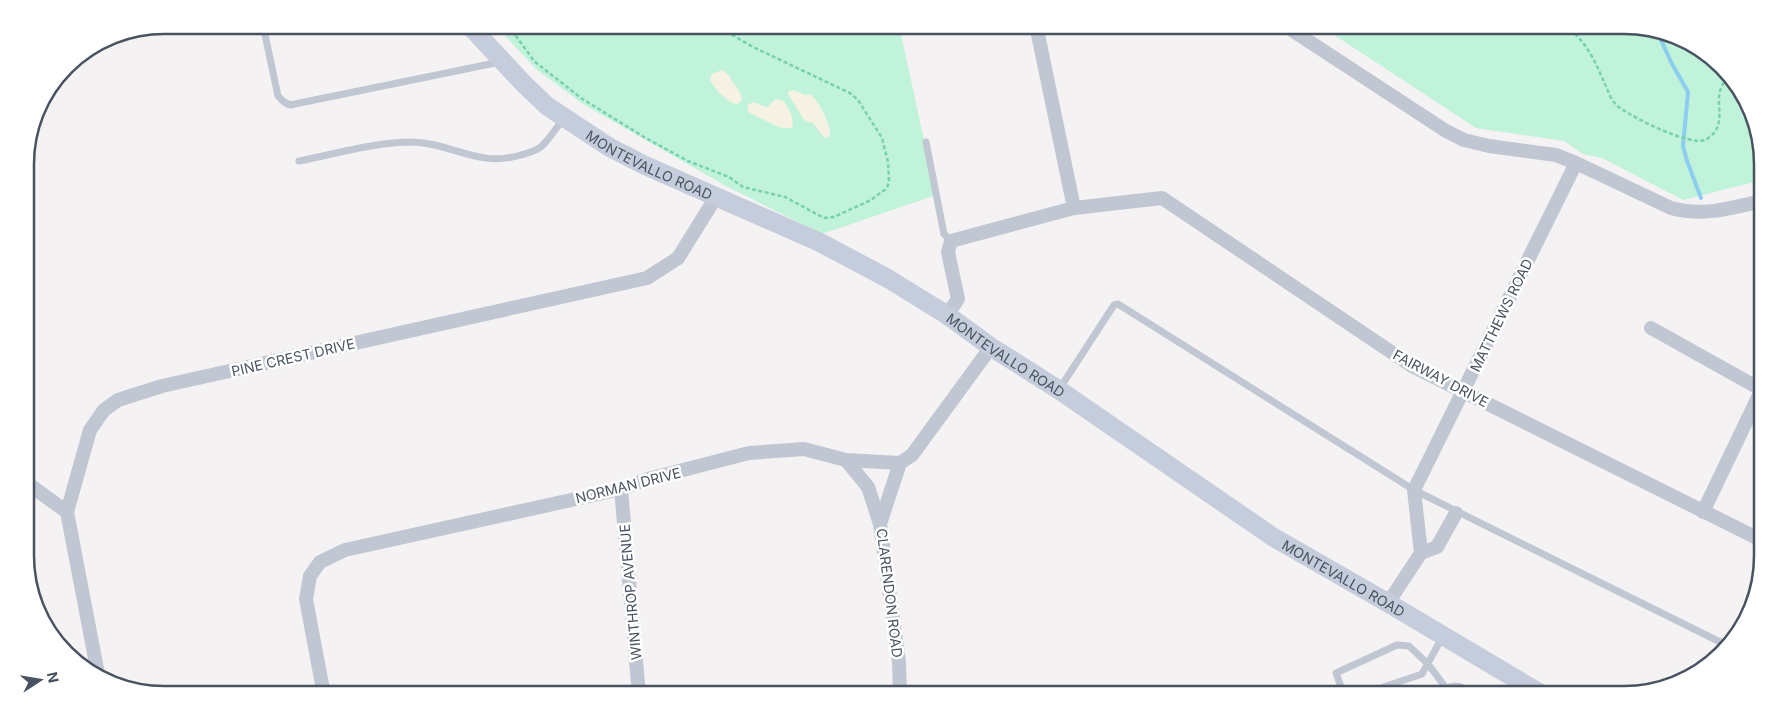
<svg xmlns="http://www.w3.org/2000/svg" width="1788" height="720" font-family="Inter,sans-serif">
	<rect width="100%" height="100%" fill="#f4f2f2"/>
	<!-- green -->
	<path fill="#c1f2da" d="M 495,25 L 899,25 L 936,195 L 822,234 L 724,185 L 583,104 L 536,69 Z
		M 1319,25 L 1624,25 L 1669,32 L 1734,79 L 1762,146 L 1762,180 L 1683,200 L 1602,158 L 1583,154 L 1564,141 L 1476,128 Z"/>
	<!-- sand -->
	<path fill="#f5f2e4" d="M 722,70 L 729,75 C 732,84 741,89 742,99 L 738,104 C 729,105 714,88 710,80 L 712,74 Z
		M 793,90 L 805,95 L 810,94 C 818,100 833,128 830,137 L 824,138 L 813,123 L 804,120 L 788,94 L 788,92 Z
		M 776,99 L 784,101 C 789,109 795,119 792,128 L 781,128 L 748,112 L 748,105 C 757,99 758,106 767,107 Z"/>
	<g fill="none" stroke-linecap="round" stroke-linejoin="round">
		<!-- stream -->
		<path stroke="#8dcef0" stroke-width="4" d="M 1657,31 L 1671,62 L 1688,92 L 1683,146 L 1687,161 L 1701,198"/>
		<!-- path -->
		<path stroke="#77d1b1" stroke-width="2.5" stroke-dasharray="4 2.5" stroke-linecap="butt" d="M 508,25 L 534,61 L 581,98 L 644,137 L 688,161 L 729,177 L 743,187 L 785,197 L 824,218 L 834,217 L 871,200 L 887,188 L 889,181 L 888,162 L 882,138 L 858,100 L 850,93 L 753,47 L 715,25
			M 1565,25 C 1592,46 1598,70 1612,100 C 1615,103 1617,106 1620,108 C 1634,118 1689,146 1705,140 C 1708,139 1712,135 1714,133 C 1725,118 1715,103 1721,88 C 1722,84 1727,80 1730,76"/>
		<!-- lane -->
		<path stroke="#c0c7d2" stroke-width="7" d="M 263,25 L 278,96 L 284,102 L 290,105 L 500,62
			M 926,142 L 944,234 L 951,241
			M 299,161 C 335,154 376,142 412,142 C 453,143 477,168 521,155 C 529,153 536,151 542,146 C 550,138 557,127 564,118
			M 1060,388 L 1114,305 L 1118,304 L 1414,490 L 1724,644
			M 1344,695 L 1336,673 L 1397,645 L 1409,646 L 1428,664 L 1446,688
			M 1360,695 L 1422,674 L 1443,636
			M 1439,695 C 1448,683 1463,683 1471,695
			M 1515,695 L 1522,683"/>
		<!-- street -->
		<path stroke="#c0c7d2" stroke-width="14" d="M 1036,25 L 1074,208
			M 1284,25 L 1446,131 L 1464,140 L 1489,146 L 1556,155 L 1576,163 L 1671,208 C 1703,217 1731,208 1762,201
			M 947,315 L 958,299 L 948,252 L 951,241 L 1074,208 L 1162,198 L 1412,366 L 1763,541
			M 1651,328 L 1762,390
			M 846,460 L 868,487 L 880,524
			M 900,463 L 880,524 L 899,662 L 900,695
			M 27,483 L 67,512
			M 621,489 L 639,695
			M 1703,512 L 1762,389
			M 1421,553 L 1437,547 L 1456,513
			M 1388,603 L 1421,553 L 1414,490 L 1576,163
			M 98,674 L 67,512 L 90,430 L 104,410 L 118,400 L 162,386 L 647,278 L 678,258 L 716,197
			M 324,695 L 306,599 L 310,576 L 320,562 L 345,550 L 621,489 L 648,479 L 749,453 L 804,449 L 846,460 L 900,463 L 912,455 L 991,347"/>
		<!-- secondary -->
		<path stroke="#c5ccdb" stroke-width="19" id="s1" d="M 469,25 L 523,83 L 547,106 L 609,147 L 644,165 L 819,242 L 887,278 L 947,315 L 991,347 L 1059,390 L 1273,537 L 1388,603 L 1543,695"/>
	</g>
	<g text-anchor="middle" dominant-baseline="central" stroke-width="5" stroke-linejoin="round" paint-order="stroke">
		<!-- street labels -->
		<g font-size="14" fill="#495261" stroke="#fff">
			<text stroke="none"><textPath href="#s1" startOffset="231">MONTEVALLO ROAD</textPath></text>
			<text transform="translate(1501 315) rotate(-64)">MATTHEWS ROAD</text>
			<text stroke="none"><textPath href="#s1" startOffset="636">MONTEVALLO ROAD</textPath></text>
			<text transform="translate(293 357) rotate(-13)">PINE CREST DRIVE</text>
			<text transform="translate(1441 378) rotate(28)">FAIRWAY DRIVE</text>
			<text transform="translate(628 485) rotate(-14)">NORMAN DRIVE</text>
			<text stroke="none"><textPath href="#s1" startOffset="1041">MONTEVALLO ROAD</textPath></text>
			<text transform="translate(630 592) rotate(-95)">WINTHROP AVENUE</text>
			<text transform="translate(890 593) rotate(83)">CLARENDON ROAD</text>
		</g>
	</g>
	<!-- crop -->
	<path d="M0 0H1788V720H0ZM164 34H1624A130 130 0 0 1 1754 164V556A130 130 0 0 1 1624 686H164A130 130 0 0 1 34 556V164A130 130 0 0 1 164 34Z" fill="#fff" fill-rule="evenodd"/>
	<path fill="none" stroke="#495261" stroke-width="2.5" d="M164 34H1624A130 130 0 0 1 1754 164V556A130 130 0 0 1 1624 686H164A130 130 0 0 1 34 556V164A130 130 0 0 1 164 34Z"/>
	<!-- north arrow -->
	<g transform="translate(40 680) rotate(78)" stroke="#ffffff" stroke-width="4" paint-order="stroke">
	<path d="M0-4L9 19L0 12L-9 19Z" fill="#495261"/>
	<text y="-8" font-size="14" font-weight="bold" text-anchor="middle" fill="#495261">N</text>
	</g>
</svg>
